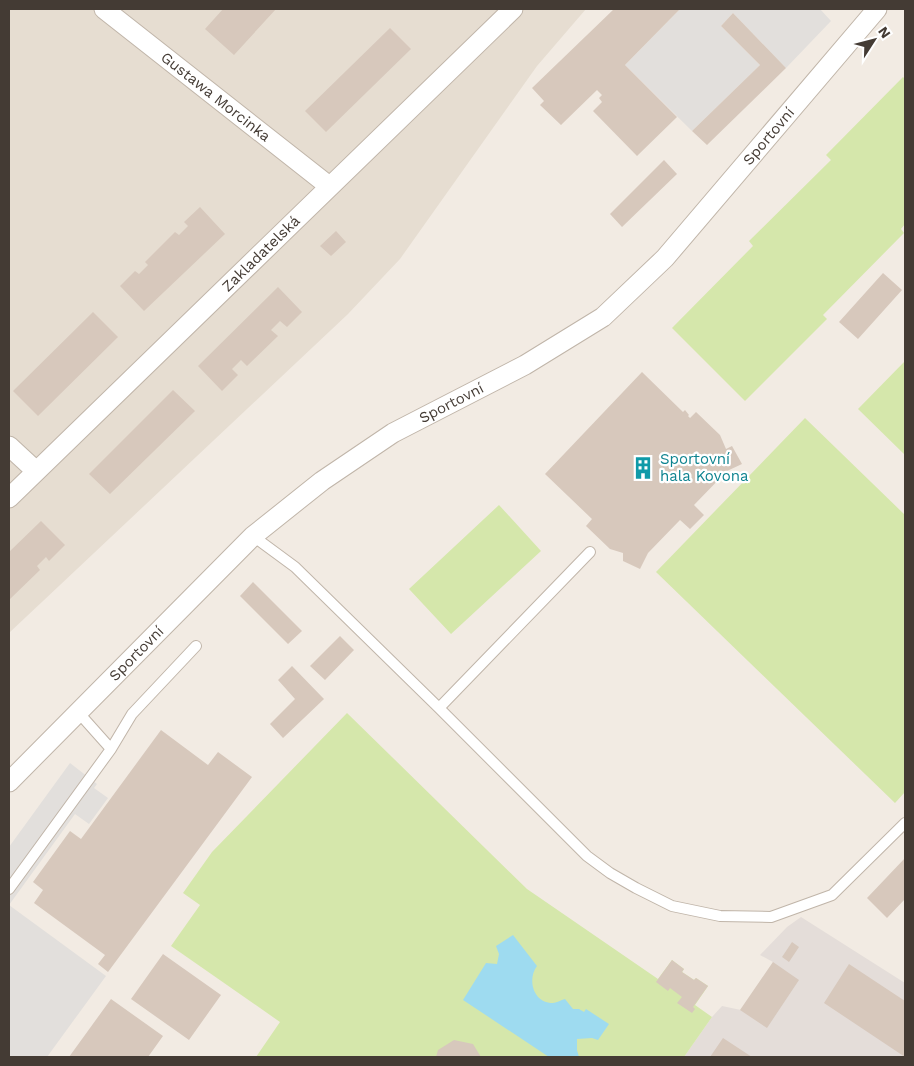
<svg xmlns="http://www.w3.org/2000/svg" width="914" height="1066" font-family="'Work Sans',sans-serif">
	<rect width="100%" height="100%" fill="#f2ebe3"/>
	<!-- residential -->
	<path fill="#e6ddd1" d="M 9,9 L 586,9 L 537,66 L 400,259 L 348,314 L 9,633 Z"/>
	<!-- industrial -->
	<path fill="#e4ddd9" d="M 801,917 L 905,983 L 905,1057 L 684,1057 L 712,1017 L 722,1006 L 741,1010 L 773,962 L 760,955 L 787,927 Z"/>
	<!-- green -->
	<path fill="#d5e7ab" d="M 903,77 L 905,79 L 905,224 L 901,229 L 904,233 L 823,315 L 827,319 L 745,401 L 672,328 L 753,246 L 749,241 L 831,160 L 826,155 Z
		M 905,361 L 905,455 L 858,409 Z
		M 805,418 L 905,515 L 905,792 L 895,803 L 656,572 Z
		M 499,505 L 541,551 L 451,634 L 409,589 Z
		M 347,713 L 527,889 L 658,979 L 672,960 L 684,969 L 682,972 L 694,980 L 696,978 L 708,986 L 695,1005 L 712,1017 L 684,1057 L 256,1057 L 280,1022 L 171,946 L 200,905 L 183,893 L 212,852 Z"/>
	<!-- parking -->
	<path fill="#e2dfdc" d="M 680,9 L 820,9 L 831,21 L 786,68 L 733,13 L 721,26 L 760,65 L 692,131 L 625,65 Z
		M 70,763 L 97,784 L 94,788 L 108,798 L 89,824 L 75,814 L 9,905 L 106,976 L 47,1057 L 9,1057 L 9,847 Z"/>
	<!-- water -->
	<path fill="#9edbf0" d="M 513,935 L 537,966 C 527,979 533,1003 553,1003 C 556,1003 561,1000 565,999 L 573,1009 L 579,1009 L 584,1012 L 586,1009 L 609,1024 L 598,1040 L 592,1038 L 577,1039 L 577,1050 L 579,1057 L 549,1057 L 463,1000 L 486,963 L 497,964 L 499,954 L 496,946 Z"/>
	<!-- building -->
	<path fill="#d7c8bc" d="M 223,9 L 276,9 L 234,55 L 205,29 Z
		M 614,9 L 680,9 L 625,65 L 677,117 L 637,156 L 593,111 L 602,102 L 599,98 L 602,95 L 597,90 L 561,125 L 540,105 L 544,101 L 532,88 Z
		M 733,13 L 786,68 L 707,145 L 692,131 L 760,65 L 721,26 Z
		M 390,28 L 411,49 L 326,132 L 305,111 Z
		M 664,160 L 677,174 L 622,227 L 610,214 Z
		M 200,207 L 225,234 L 144,311 L 120,286 L 135,271 L 139,274 L 148,265 L 145,262 L 175,232 L 179,235 L 188,226 L 184,222 Z
		M 336,231 L 346,242 L 331,256 L 320,246 Z
		M 883,273 L 902,290 L 858,339 L 839,322 Z
		M 278,287 L 302,312 L 287,327 L 280,321 L 271,330 L 278,336 L 247,366 L 241,360 L 232,369 L 238,375 L 222,391 L 198,366 Z
		M 93,312 L 118,337 L 38,416 L 13,391 Z
		M 642,372 L 683,412 L 685,410 L 689,415 L 688,416 L 690,418 L 696,412 L 720,435 L 726,449 L 732,446 L 742,464 L 727,471 L 694,505 L 704,515 L 690,529 L 680,520 L 648,553 L 640,569 L 623,561 L 623,553 L 610,549 L 586,526 L 592,519 L 545,474 Z
		M 173,390 L 195,411 L 110,494 L 89,474 Z
		M 41,521 L 65,545 L 49,561 L 46,557 L 37,566 L 40,570 L 10,599 L 9,552 Z
		M 253,582 L 302,631 L 288,644 L 240,596 Z
		M 340,636 L 354,650 L 325,680 L 310,666 Z
		M 292,666 L 324,699 L 283,738 L 270,724 L 295,699 L 278,680 Z
		M 161,730 L 208,765 L 218,752 L 252,777 L 108,972 L 98,964 L 105,955 L 34,903 L 43,890 L 33,882 L 70,831 L 81,839 Z
		M 905,858 L 905,899 L 887,918 L 867,898 Z
		M 792,942 L 799,947 L 789,962 L 782,957 Z
		M 163,954 L 221,995 L 189,1040 L 131,999 Z
		M 672,960 L 684,969 L 682,972 L 694,980 L 696,978 L 708,986 L 693,1007 L 695,1009 L 692,1013 L 677,1003 L 682,997 L 670,988 L 668,991 L 656,982 Z
		M 773,962 L 799,980 L 767,1028 L 740,1010 Z
		M 849,964 L 905,1001 L 905,1057 L 824,1003 Z
		M 111,999 L 163,1036 L 148,1057 L 69,1057 Z
		M 723,1038 L 752,1057 L 710,1057 Z
		M 454,1040 L 473,1044 L 481,1057 L 436,1057 L 438,1050 Z"/>
	<g fill="none" stroke-linecap="round" stroke-linejoin="round">
		<defs>
			<path id="lane" d="M 253,536 L 295,567 L 439,708 L 587,856 L 610,873 L 636,888 L 672,906 L 720,916 L 771,917 L 832,895 L 905,823
				M 439,708 L 590,552
				M 78,712 L 111,749
				M 9,889 L 111,749 L 132,714 L 196,646"/>
			<g id="street">
				<path id="s1" d="M 104,9 L 329,186"/>
				<path d="M 9,446 L 36,471"/>
				<path id="s2" d="M 9,498 L 513,9"/>
				<path id="s3" d="M 9,782 L 253,536 L 322,481 L 393,433 L 525,365 L 603,317 L 665,258 L 877,9"/>
			</g>
		</defs>
		<!-- lane casing -->
		<use href="#lane" stroke="#c0b5a9" stroke-width="12"/>
		<!-- street casing -->
		<use href="#street" stroke="#c0b5a9" stroke-width="21"/>
		<!-- lane -->
		<use href="#lane" stroke="#fff" stroke-width="10"/>
		<!-- street -->
		<use href="#street" stroke="#fff" stroke-width="19"/>
	</g>
	<!-- icons -->
	<defs>
		<symbol id="building-bare" viewBox="-9 -9 18 18"><path d="M-4-6H4V6H1V3H-1V6H-4ZM-2.5-4.3h1.7v1.8h-1.7ZM.8-4.3h1.7v1.8H.8ZM-2.5-1h1.7V.8h-1.7ZM.8-1h1.7V.8H.8Z" fill="#0f9aa8" stroke="#fff" stroke-width="2.5" paint-order="stroke"/></symbol>
	</defs>
	<g fill-rule="evenodd">
		<use href="#building-bare" x="627" y="452" width="32" height="32"/>
	</g>
	<g text-anchor="middle" dominant-baseline="central" stroke-width="4.5" stroke-linejoin="round" paint-order="stroke">
		<!-- street labels -->
		<g font-size="15" fill="#443b34" stroke="#fff">
			<text stroke="none"><textPath href="#s1" startOffset="142">Gustawa Morcinka</textPath></text>
			<text stroke="none"><textPath href="#s3" startOffset="1006">Sportovní</textPath></text>
			<text stroke="none"><textPath href="#s2" startOffset="351">Zakladatelská</textPath></text>
			<text stroke="none"><textPath href="#s3" startOffset="586">Sportovní</textPath></text>
			<text stroke="none"><textPath href="#s3" startOffset="181">Sportovní</textPath></text>
		</g>
		<!-- culture labels -->
		<g font-size="15" fill="#0d838f" stroke="#fff" text-anchor="start">
			<text x="660" y="459">Sportovní<tspan x="660" dy="17">hala Kovona</tspan></text>
		</g>
	</g>
	<!-- border -->
	<rect width="914" height="1066" fill="none" stroke="#443b34" stroke-width="20"/>
	<!-- north arrow -->
	<g transform="translate(874 40) rotate(54)" stroke="#ffffff" stroke-width="4" paint-order="stroke">
	<path d="M0-4L9 19L0 12L-9 19Z" fill="#443b34"/>
	<text y="-8" font-size="14" font-weight="bold" text-anchor="middle" fill="#443b34">N</text>
	</g>
</svg>
